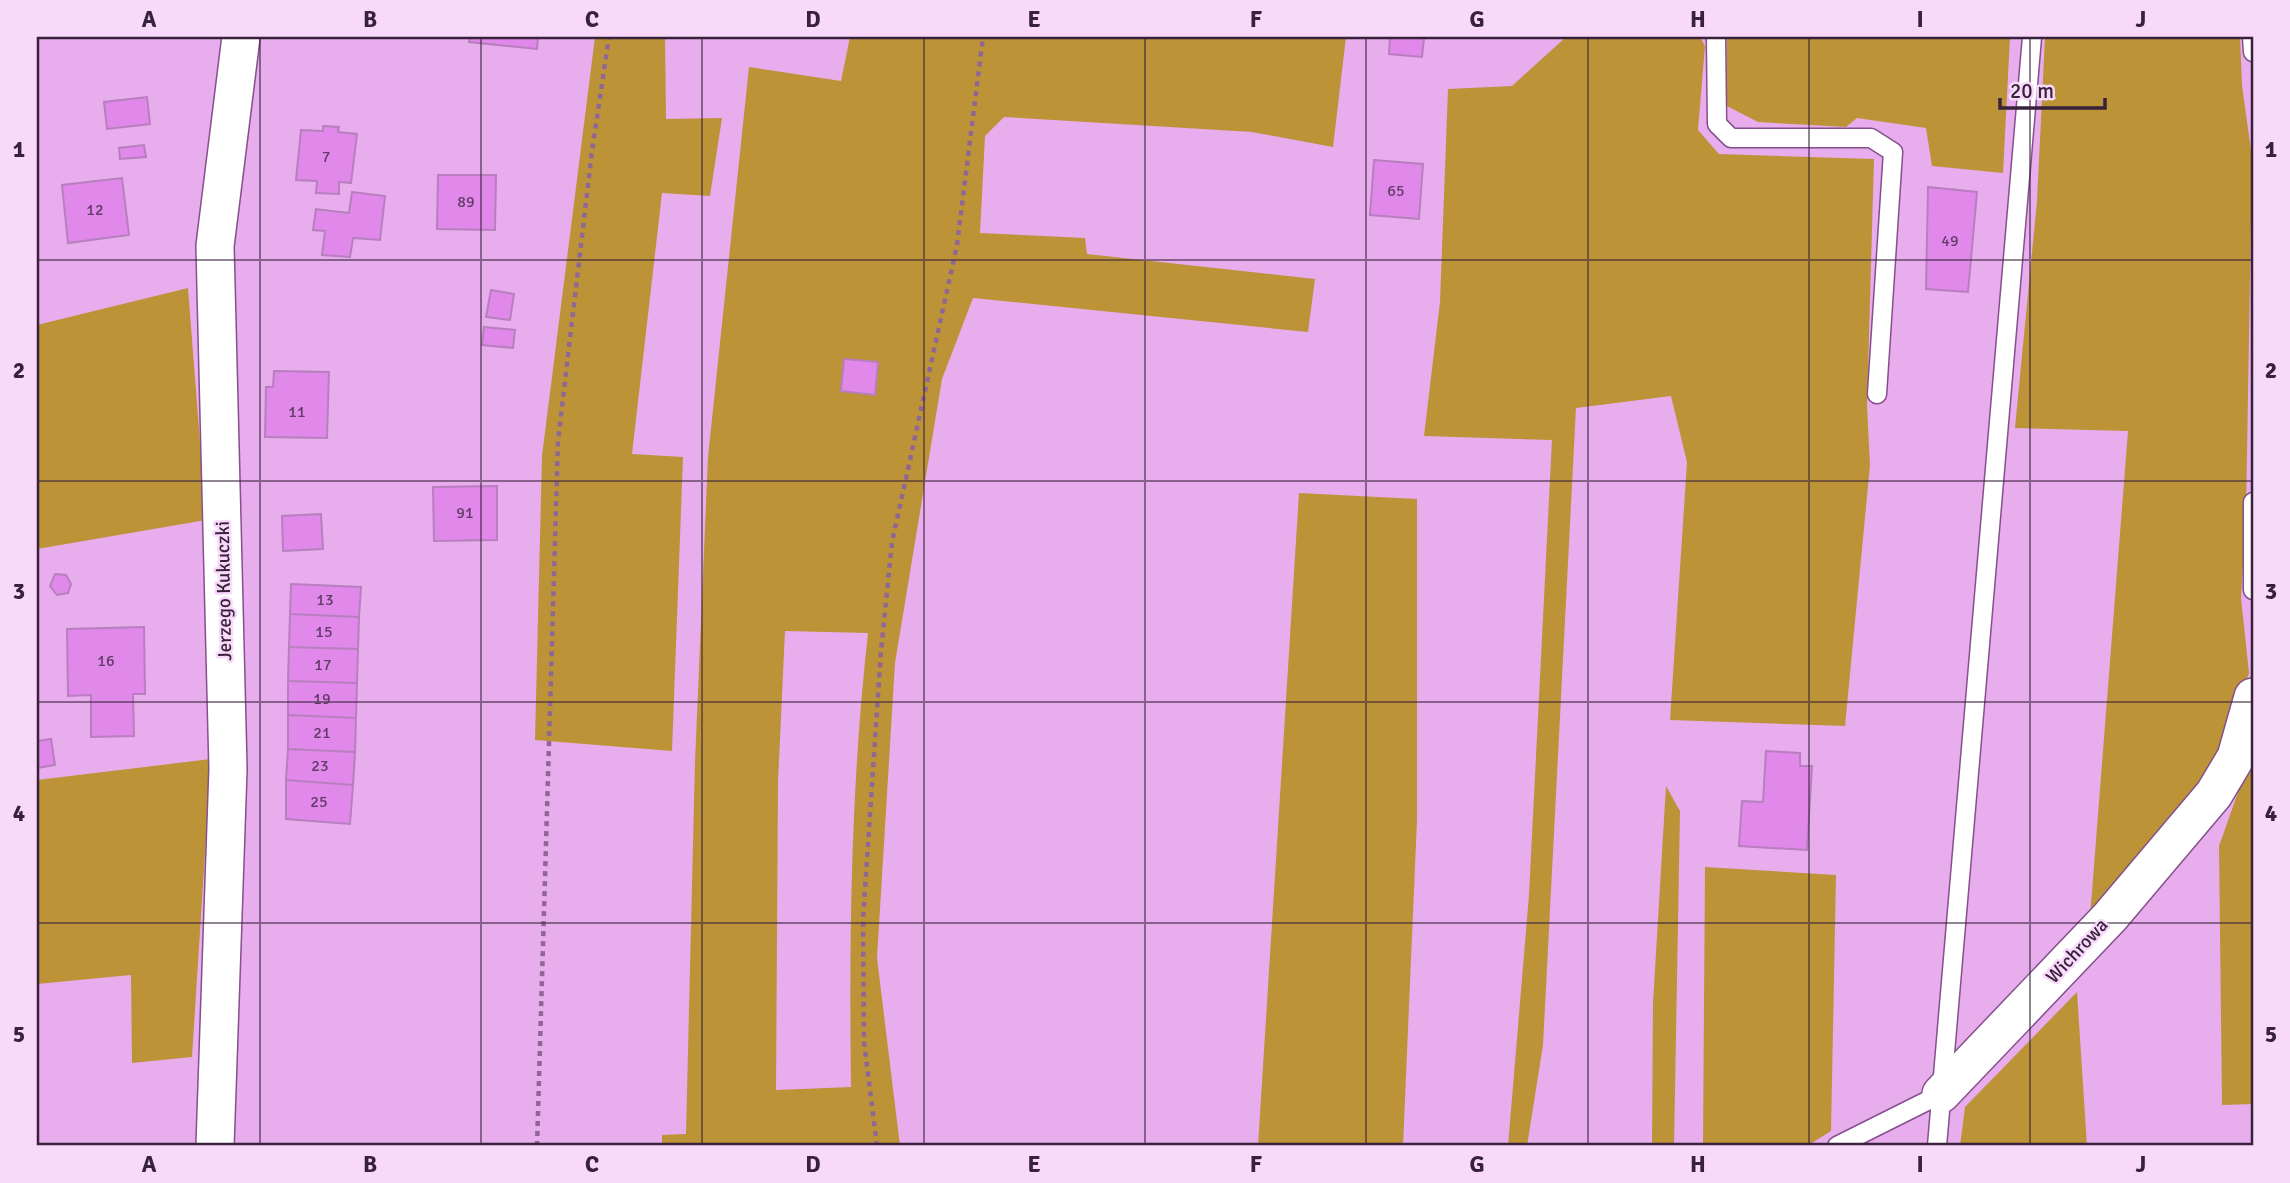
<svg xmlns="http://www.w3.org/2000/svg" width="2290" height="1183" font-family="Signika,sans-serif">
	<rect width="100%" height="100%" fill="#e7aded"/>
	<!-- green -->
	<path fill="#bd9338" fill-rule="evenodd" d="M 595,37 L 665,37 L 666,119 L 722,118 L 710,196 L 662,193 L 632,454 L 683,457 L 672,751 L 535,740 L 542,456 Z
		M 850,37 L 1346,37 L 1333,147 L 1252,132 L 1004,117 L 985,136 L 980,233 L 1085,238 L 1087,254 L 1315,279 L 1308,332 L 973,298 L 942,379 L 895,663 L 877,958 L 900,1146 L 662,1146 L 662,1135 L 686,1134 L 695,762 L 708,457 L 749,67 L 841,81 ZM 785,631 L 868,633 C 851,784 849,936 851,1087 L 776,1090 L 778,782 Z
		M 1566,37 L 1700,37 L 1705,46 L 1698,130 L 1719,154 L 1874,159 L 1867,406 L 1870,465 L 1845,726 L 1670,720 L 1687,462 L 1671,396 L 1576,408 L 1543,1045 L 1527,1146 L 1508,1146 L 1529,895 L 1552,440 L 1424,436 L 1440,302 L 1448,89 L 1512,86 Z
		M 1727,37 L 2010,37 L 2003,173 L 1932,166 L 1926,128 L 1857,118 L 1846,127 L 1758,122 L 1725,105 Z
		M 2045,37 L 2240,37 L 2242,85 L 2252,158 L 2246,515 L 2241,598 L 2249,673 L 2219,754 L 2185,805 L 2090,917 L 2128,431 L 2015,428 L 2037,201 Z
		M 188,288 L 206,520 L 37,549 L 37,325 Z
		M 1299,493 L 1417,499 L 1417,820 L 1403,1146 L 1258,1146 Z
		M 2253,750 L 2253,1104 L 2222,1105 L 2219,846 Z
		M 211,759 L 192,1057 L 132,1063 L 131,975 L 37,984 L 37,780 Z
		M 1666,786 L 1680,811 L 1674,1146 L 1652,1146 L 1653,1003 Z
		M 1705,867 L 1836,875 L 1831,1131 L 1807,1146 L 1703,1146 Z
		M 2077,992 L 2087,1146 L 1960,1146 L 1965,1107 Z"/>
	<!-- building -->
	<path fill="#e089ea" stroke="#b77fbd" stroke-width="2" d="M 470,37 L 538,37 L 537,49 L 469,42 Z
		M 1390,37 L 1428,37 L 1424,38 L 1422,57 L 1389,54 Z
		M 147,97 L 150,124 L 107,129 L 104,102 Z
		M 323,126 L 339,127 L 338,132 L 357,134 L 351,183 L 339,182 L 339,194 L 316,193 L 317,181 L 296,180 L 301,130 L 323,131 Z
		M 144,145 L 146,157 L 120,159 L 119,148 Z
		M 1374,160 L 1423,164 L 1419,219 L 1370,215 Z
		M 438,175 L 496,175 L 495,230 L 437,229 Z
		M 122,178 L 129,235 L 68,243 L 62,185 Z
		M 1928,187 L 1977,192 L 1968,292 L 1926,289 Z
		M 352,192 L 385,196 L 380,240 L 353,238 L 350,257 L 322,255 L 325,231 L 313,230 L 316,209 L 349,213 Z
		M 491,290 L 514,294 L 510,320 L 486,317 Z
		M 484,327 L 515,330 L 513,348 L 482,345 Z
		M 844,359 L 878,362 L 875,395 L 841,391 Z
		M 274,371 L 329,372 L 327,438 L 265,437 L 266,387 L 273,387 Z
		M 497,486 L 497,540 L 434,541 L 433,487 Z
		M 321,514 L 323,549 L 283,551 L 282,516 Z
		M 55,574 L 66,575 L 71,584 L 68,593 L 57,595 L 50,586 Z
		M 291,584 L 361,587 L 359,617 L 290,614 Z
		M 290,614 L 359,617 L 358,649 L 289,647 Z
		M 144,627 L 145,694 L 133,694 L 134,736 L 91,737 L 91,695 L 68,696 L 67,629 Z
		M 289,647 L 358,649 L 357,683 L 288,681 Z
		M 288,681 L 357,683 L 356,718 L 288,715 Z
		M 288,715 L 356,718 L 355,752 L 288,749 Z
		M 51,739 L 55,765 L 37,768 L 37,741 Z
		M 288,749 L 355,752 L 353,785 L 286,780 Z
		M 1766,751 L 1800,753 L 1800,766 L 1812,766 L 1807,850 L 1739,846 L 1742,801 L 1763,802 Z
		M 286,780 L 353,785 L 350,824 L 286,819 Z"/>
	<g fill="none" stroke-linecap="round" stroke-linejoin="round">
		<defs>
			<path id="service" d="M 1716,37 L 1717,124 L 1731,138 L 1871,138 L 1893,152 L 1877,394
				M 2252,37 L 2253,52
				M 2253,502 L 2253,590
				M 1837,1146 L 1941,1094
				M 1937,1146 L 2032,37"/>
			<path id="minor" d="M 1941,1094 L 2110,917 L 2214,794 L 2236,757 L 2253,697
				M 215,1146 L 228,769 L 215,246 L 241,37"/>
		</defs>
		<!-- service casing -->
		<use href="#service" stroke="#85508b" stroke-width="21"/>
		<!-- minor casing -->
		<use href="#minor" stroke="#85508b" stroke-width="40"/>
		<!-- path -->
		<path stroke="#906794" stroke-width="4.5" stroke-dasharray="5 5" stroke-linecap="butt" d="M 537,1146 L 558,441 L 592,151 L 609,37
			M 877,1146 L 864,1042 L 863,919 L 881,651 L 892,542 L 957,245 L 983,37"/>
		<!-- service -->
		<use href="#service" stroke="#fff" stroke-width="18"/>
		<!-- minor -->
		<use href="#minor" stroke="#fff" stroke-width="37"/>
	</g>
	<!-- grid -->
	<path fill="none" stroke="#38213b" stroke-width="2" stroke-opacity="0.55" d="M 260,37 L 260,1146M 481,37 L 481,1146M 702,37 L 702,1146M 924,37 L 924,1146M 1145,37 L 1145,1146M 1366,37 L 1366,1146M 1588,37 L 1588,1146M 1809,37 L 1809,1146M 2030,37 L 2030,1146M 37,260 L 2253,260M 37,481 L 2253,481M 37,702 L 2253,702M 37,923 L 2253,923"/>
	<g text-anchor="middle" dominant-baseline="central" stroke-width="5" stroke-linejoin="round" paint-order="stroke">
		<!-- number labels -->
		<g font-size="16" fill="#623b67">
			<text x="326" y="157">7</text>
			<text x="1396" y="191">65</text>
			<text x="466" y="202">89</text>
			<text x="95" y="210">12</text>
			<text x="1950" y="241">49</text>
			<text x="297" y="412">11</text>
			<text x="465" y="513">91</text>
			<text x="325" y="600">13</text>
			<text x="324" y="632">15</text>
			<text x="106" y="661">16</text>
			<text x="323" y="665">17</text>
			<text x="322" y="699">19</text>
			<text x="322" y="733">21</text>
			<text x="320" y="766">23</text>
			<text x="319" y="802">25</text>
		</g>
		<!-- street labels -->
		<g font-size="19" fill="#38213b" stroke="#f8d9fa">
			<text transform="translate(224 591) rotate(-91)">Jerzego Kukuczki</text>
			<text transform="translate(2077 951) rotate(-47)">Wichrowa</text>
		</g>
	</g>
	<!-- border -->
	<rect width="2290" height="1183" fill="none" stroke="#f8d9fa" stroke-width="77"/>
	<!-- scale -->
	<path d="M2000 98v10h105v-10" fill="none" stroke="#38213b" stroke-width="3.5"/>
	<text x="2010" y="98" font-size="21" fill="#38213b" stroke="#f8d9fa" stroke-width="5" paint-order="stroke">20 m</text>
	<rect x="38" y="38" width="2214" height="1106" fill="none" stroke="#38213b" stroke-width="2.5"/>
	<g font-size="23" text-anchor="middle" font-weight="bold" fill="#38213b">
		<text x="149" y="27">A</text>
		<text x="370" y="27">B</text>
		<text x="592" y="27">C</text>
		<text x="813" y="27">D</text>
		<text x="1034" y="27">E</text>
		<text x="1256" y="27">F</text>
		<text x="1477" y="27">G</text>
		<text x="1698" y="27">H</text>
		<text x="1920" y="27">I</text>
		<text x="2141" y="27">J</text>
		<text x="19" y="157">1</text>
		<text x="2271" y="157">1</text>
		<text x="19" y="378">2</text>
		<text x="2271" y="378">2</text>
		<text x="19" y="599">3</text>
		<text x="2271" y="599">3</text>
		<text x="19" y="821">4</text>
		<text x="2271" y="821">4</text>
		<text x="19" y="1042">5</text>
		<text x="2271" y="1042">5</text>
		<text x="149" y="1172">A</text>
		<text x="370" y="1172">B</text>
		<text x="592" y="1172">C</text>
		<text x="813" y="1172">D</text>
		<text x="1034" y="1172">E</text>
		<text x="1256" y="1172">F</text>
		<text x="1477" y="1172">G</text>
		<text x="1698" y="1172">H</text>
		<text x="1920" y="1172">I</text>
		<text x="2141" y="1172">J</text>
	</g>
</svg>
